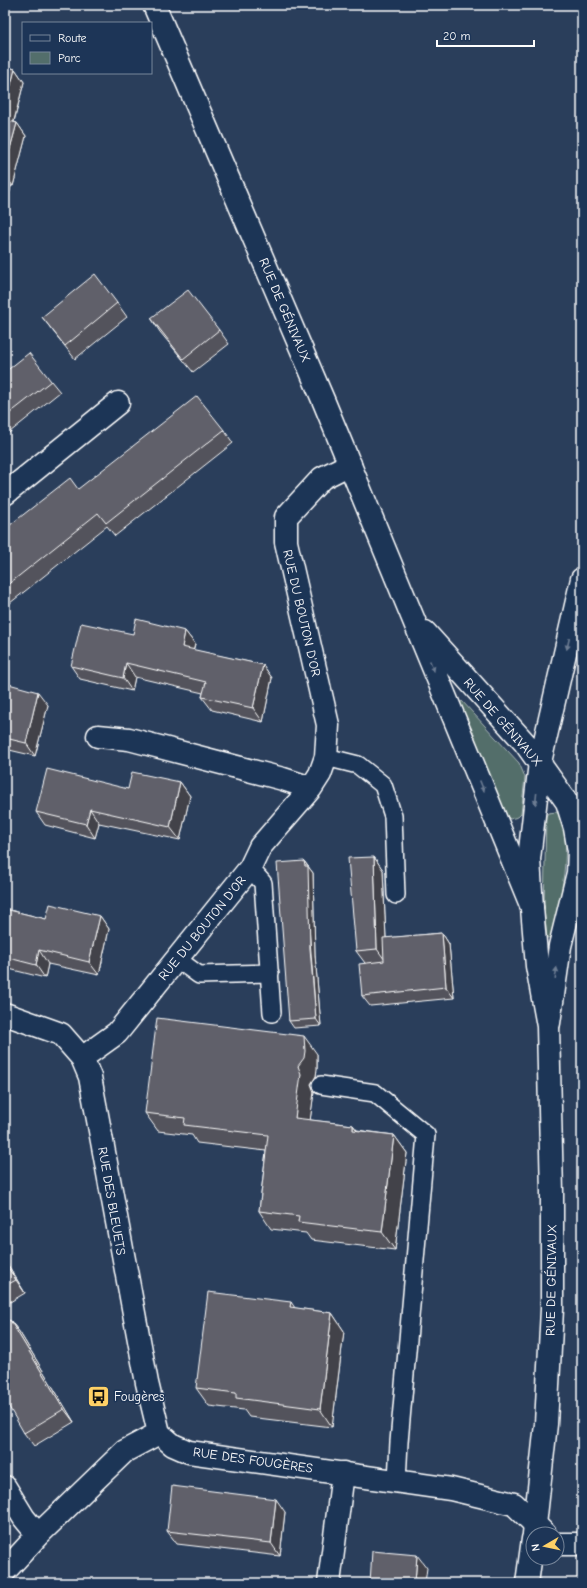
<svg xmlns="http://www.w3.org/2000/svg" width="587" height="1588" font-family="'Comic Neue',sans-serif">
	<rect width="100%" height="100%" fill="#2a3e5b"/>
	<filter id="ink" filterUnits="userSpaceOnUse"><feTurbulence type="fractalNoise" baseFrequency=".025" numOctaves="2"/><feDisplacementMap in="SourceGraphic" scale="8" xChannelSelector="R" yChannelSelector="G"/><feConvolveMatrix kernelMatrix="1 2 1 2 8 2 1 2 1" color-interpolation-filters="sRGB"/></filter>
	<g filter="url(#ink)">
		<!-- green -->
		<path fill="#536e6b" stroke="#a9b6b5" d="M 462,701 L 519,763 L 525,777 L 521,814 L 518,817 L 510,819 L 506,815 L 459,705 Z
			M 557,812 C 576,838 558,907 553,937 L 547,938 L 544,909 L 546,816 L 548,813 Z"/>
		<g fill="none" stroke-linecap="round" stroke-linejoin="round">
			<defs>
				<path id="service" d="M 326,757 L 358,765 L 383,785 L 393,816 L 396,895
					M 250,868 L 263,883 L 272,1013
					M 177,959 L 199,975 L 270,973
					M 321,1085 L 375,1093 L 426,1135 L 399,1442 L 397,1481"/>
				<path id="minor" d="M 5,494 L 118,403
					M 98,736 L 129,739 L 283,779 L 311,788
					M 5,1014 L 61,1034 L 82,1058 L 90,1077 L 147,1383 L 159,1433
					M 82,1058 L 117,1033 L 250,868 L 260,847 L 311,788 L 320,774 L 326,757 L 328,725 L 286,542 L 286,517 L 322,478 L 350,464
					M 159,1433 L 173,1445 L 189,1452 L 451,1489 L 514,1504 L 545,1534
					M 5,1487 L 24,1518 L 38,1535
					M 557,1544 L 582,1544
					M 5,1571 L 38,1535 L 125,1451 L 159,1433
					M 329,1583 L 343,1473"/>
				<path id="tertiary" d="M 154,5 L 324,402 L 531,905
					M 425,632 L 525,743 L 567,802 L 575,828 L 579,851 L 578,873 L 560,946 L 549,1023"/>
				<path id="secondary" d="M 532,908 L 537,966 L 548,1026 L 552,1193 L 552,1309 L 546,1424 L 534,1534
					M 527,1583 L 533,1539"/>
				<path id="motorway" d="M 532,908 L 529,859 L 540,762 L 582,579"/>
			</defs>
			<!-- service casing -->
			<use href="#service" stroke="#fff" stroke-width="20"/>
			<!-- minor casing -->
			<use href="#minor" stroke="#fff" stroke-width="25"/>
			<!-- tertiary casing -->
			<use href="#tertiary" stroke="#fff" stroke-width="25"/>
			<!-- secondary casing -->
			<use href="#secondary" stroke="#fff" stroke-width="25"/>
			<!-- motorway casing -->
			<use href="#motorway" stroke="#fff" stroke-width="25"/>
			<!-- service -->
			<use href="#service" stroke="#1d3557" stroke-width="17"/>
			<!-- minor -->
			<use href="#minor" stroke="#1d3557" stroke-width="22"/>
			<!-- tertiary -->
			<use href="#tertiary" stroke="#1d3557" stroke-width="22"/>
			<!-- secondary -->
			<use href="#secondary" stroke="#1d3557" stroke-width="22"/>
			<!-- motorway -->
			<use href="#motorway" stroke="#1d3557" stroke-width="22"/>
		</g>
		<!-- wall -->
		<path fill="#53535b" stroke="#fff" d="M 5,66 L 15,69 L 24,82 L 14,122 L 17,123 L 26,136 L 13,186 L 11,186 L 5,213 Z
			M 117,303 L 127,317 L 75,359 L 52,330 L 42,317 Z
			M 151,318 L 219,330 L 229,344 L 193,372 L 160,332 Z
			M 5,372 L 51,381 L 60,392 L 5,436 Z
			M 224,430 L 233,443 L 115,536 L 107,526 L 5,607 L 5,529 L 78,489 Z
			M 185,631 L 195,644 L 193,650 L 263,665 L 272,678 L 263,722 L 212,710 L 202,697 L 203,693 L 135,677 L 132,691 L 80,679 L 71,666 L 133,634 Z
			M 5,683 L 48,705 L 35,756 L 5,749 Z
			M 180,782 L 190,796 L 180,840 L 99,823 L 95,838 L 45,825 L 36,812 L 128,789 Z
			M 374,857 L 383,870 L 386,938 L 442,933 L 449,944 L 454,998 L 370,1006 L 362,996 L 365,963 L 356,951 Z
			M 304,861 L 313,873 L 315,955 L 321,1026 L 294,1028 L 289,1021 Z
			M 5,909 L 46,919 L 100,916 L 109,929 L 99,975 L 48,964 L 45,978 L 5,968 Z
			M 317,1054 L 317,1069 L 316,1076 L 311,1084 L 314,1092 L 310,1120 L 353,1125 L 357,1130 L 394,1135 L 407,1153 L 395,1250 L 311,1240 L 306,1233 L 271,1229 L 259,1211 L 266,1151 L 197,1143 L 192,1135 L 158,1131 L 145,1113 Z
			M 5,1260 L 25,1293 L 5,1305 Z
			M 295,1308 L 332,1313 L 344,1331 L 332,1427 L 249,1417 L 244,1410 L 209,1406 L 196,1388 Z
			M 10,1320 L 20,1333 L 74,1422 L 34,1446 L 24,1433 Z
			M 285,1512 L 280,1556 L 177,1544 L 167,1531 Z"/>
		<!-- shaded-wall -->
		<path fill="#43434a" stroke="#fff" d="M 15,69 L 24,82 L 11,132 L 5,124 L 5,108 Z
			M 17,123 L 26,136 L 13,186 L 5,175 L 5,167 Z
			M 5,177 L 11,186 L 5,213 Z
			M 185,631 L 195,644 L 191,660 L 182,647 Z
			M 126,663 L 135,677 L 132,691 L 123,678 Z
			M 263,665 L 272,678 L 263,722 L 253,708 Z
			M 38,692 L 48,705 L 35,756 L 26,743 Z
			M 180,782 L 190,796 L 180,840 L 170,827 Z
			M 90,809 L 99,823 L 95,838 L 86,824 Z
			M 374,857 L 383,870 L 387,963 L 377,949 Z
			M 304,861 L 313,873 L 315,955 L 321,1026 L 316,1019 Z
			M 100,916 L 109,929 L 99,975 L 89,962 Z
			M 442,933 L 449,944 L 454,998 L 446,987 Z
			M 39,950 L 48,964 L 45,978 L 36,965 Z
			M 304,1036 L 317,1054 L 317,1069 L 316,1076 L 311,1084 L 314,1092 L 308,1136 L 295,1118 L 298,1066 Z
			M 353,1125 L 366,1143 L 353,1130 Z
			M 394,1135 L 407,1153 L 395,1250 L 382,1232 Z
			M 5,1260 L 25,1293 L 16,1280 L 5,1263 Z
			M 291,1302 L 303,1320 L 290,1307 Z
			M 332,1313 L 344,1331 L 332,1427 L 320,1409 Z
			M 10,1320 L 20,1333 L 74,1422 L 64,1409 Z
			M 276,1499 L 285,1512 L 280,1556 L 271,1543 Z
			M 417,1555 L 427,1568 L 425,1583 L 415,1583 Z"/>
		<!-- building -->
		<path fill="#60606a" stroke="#fff" d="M 5,66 L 15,69 L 5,108 Z
			M 5,120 L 17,123 L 5,167 Z
			M 95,274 L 117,303 L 65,346 L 42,317 Z
			M 188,290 L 219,330 L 183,359 L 151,318 Z
			M 29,353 L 51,381 L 5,417 L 5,372 Z
			M 197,396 L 224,430 L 106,523 L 98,513 L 5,587 L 5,529 L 70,478 L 78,489 Z
			M 136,619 L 185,631 L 182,647 L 263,665 L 253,708 L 202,697 L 206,682 L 126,663 L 123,678 L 71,666 L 81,623 L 133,634 Z
			M 5,683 L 38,692 L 26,743 L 5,738 Z
			M 47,769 L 128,789 L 132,772 L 180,782 L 170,827 L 90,809 L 86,824 L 36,812 Z
			M 374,857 L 377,949 L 356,951 L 348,858 Z
			M 304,861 L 305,866 L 308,866 L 310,948 L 316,1019 L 289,1021 L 277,863 Z
			M 50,904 L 100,916 L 89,962 L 39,950 L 36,965 L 5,957 L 5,909 L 46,919 Z
			M 442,933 L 446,987 L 362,996 L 359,964 L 384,961 L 383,938 Z
			M 157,1018 L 304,1036 L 305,1051 L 304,1058 L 298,1066 L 301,1074 L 295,1118 L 353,1125 L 353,1130 L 394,1135 L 382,1232 L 298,1222 L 299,1216 L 259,1211 L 268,1135 L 184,1125 L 185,1118 L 145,1113 Z
			M 5,1263 L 16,1280 L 5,1286 Z
			M 208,1292 L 291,1302 L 290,1307 L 332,1313 L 320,1409 L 236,1398 L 236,1393 L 196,1388 Z
			M 10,1320 L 64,1409 L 24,1433 L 5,1400 L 5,1323 Z
			M 172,1486 L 276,1499 L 271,1543 L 167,1531 Z
			M 372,1551 L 417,1555 L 415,1583 L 370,1583 Z"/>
		<!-- one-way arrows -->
		<defs><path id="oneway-solid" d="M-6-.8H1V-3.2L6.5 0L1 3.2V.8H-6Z"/></defs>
		<g fill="#6c7c92">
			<use href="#oneway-solid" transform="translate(568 644) rotate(103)"/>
			<use href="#oneway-solid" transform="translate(432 666) rotate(68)"/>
			<use href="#oneway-solid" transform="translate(482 786) rotate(68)"/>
			<use href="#oneway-solid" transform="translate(536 799) rotate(96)"/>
			<use href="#oneway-solid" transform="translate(556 973) rotate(-82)"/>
		</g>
	</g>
	<!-- icons -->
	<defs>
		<symbol id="bus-square" viewBox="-11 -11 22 22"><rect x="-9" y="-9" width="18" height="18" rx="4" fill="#ffd166" stroke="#1d3557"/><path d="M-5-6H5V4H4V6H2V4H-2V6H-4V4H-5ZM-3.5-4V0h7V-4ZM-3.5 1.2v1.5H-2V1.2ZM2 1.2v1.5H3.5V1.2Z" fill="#111"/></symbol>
	</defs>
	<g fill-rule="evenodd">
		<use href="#bus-square" x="86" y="1384" width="25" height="25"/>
	</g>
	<g text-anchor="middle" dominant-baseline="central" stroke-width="3" stroke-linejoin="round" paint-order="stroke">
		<!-- street labels -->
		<g font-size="13" fill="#fff" stroke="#1d3557">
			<text transform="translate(285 310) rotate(67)">RUE DE GÉNIVAUX</text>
			<text transform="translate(302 613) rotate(77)">RUE DU BOUTON D'OR</text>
			<text transform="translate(503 722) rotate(49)">RUE DE GÉNIVAUX</text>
			<text transform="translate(202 928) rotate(-51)">RUE DU BOUTON D'OR</text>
			<text transform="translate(112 1201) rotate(80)">RUE DES BLEUETS</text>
			<text transform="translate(551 1280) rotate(-89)">RUE DE GÉNIVAUX</text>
			<text transform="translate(253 1460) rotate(8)">RUE DES FOUGÈRES</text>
		</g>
		<!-- poi labels -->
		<g font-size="13" fill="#fff" stroke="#1d3557" text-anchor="start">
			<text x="114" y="1396">Fougères</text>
		</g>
	</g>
	<!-- margin -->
	<rect width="587" height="1588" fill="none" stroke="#1d3557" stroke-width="20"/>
	<rect x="10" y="10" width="567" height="1568" fill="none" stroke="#fff" stroke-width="1.5" filter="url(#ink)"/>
	<!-- legend -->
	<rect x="22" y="22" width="130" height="52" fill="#1d3557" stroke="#77869a"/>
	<rect x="30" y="35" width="20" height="6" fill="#1d3557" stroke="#77869a"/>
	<text x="58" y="42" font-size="12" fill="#ffffff">Route</text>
	<rect x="30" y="52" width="20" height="12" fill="#536e6b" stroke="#77869a"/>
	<text x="58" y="62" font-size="12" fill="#ffffff">Parc</text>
	<!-- north arrow -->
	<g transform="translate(545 1546) rotate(261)"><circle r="19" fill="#1d3557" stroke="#77869a"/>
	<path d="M0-3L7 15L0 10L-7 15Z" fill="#ffd166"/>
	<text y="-6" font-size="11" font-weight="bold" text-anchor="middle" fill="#ffffff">N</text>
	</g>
	<!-- scale -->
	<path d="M437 40v6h97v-6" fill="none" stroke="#ffffff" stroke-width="2"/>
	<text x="443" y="40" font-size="12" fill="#ffffff" stroke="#1d3557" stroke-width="3" paint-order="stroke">20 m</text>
</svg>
